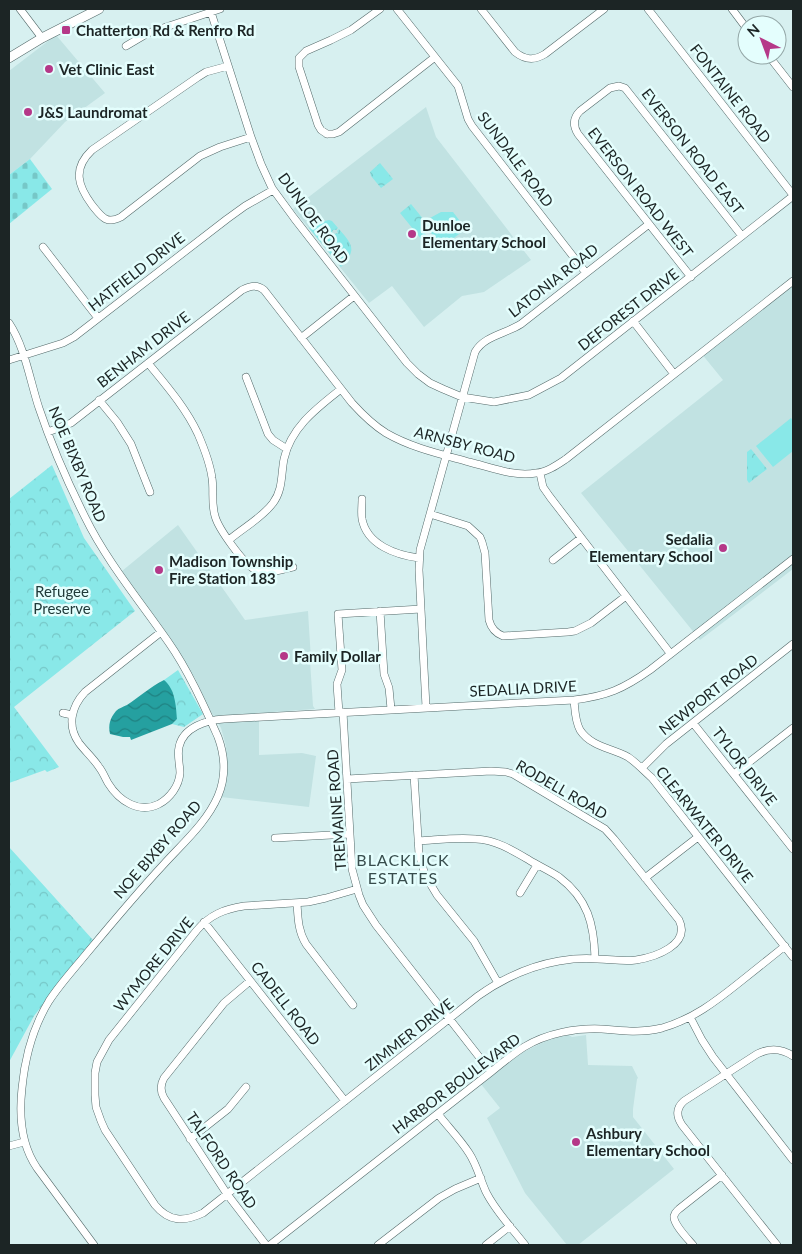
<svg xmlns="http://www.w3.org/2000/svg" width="802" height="1254" font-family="Lato,sans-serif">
	<defs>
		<pattern id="grass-tufts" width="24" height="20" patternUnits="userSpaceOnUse" patternTransform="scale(1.25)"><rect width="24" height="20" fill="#89e8e8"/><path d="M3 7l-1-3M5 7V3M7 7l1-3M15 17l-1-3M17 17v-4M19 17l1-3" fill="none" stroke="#76c7c7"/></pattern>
		<pattern id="forest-crowns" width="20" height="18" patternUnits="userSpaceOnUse" patternTransform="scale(1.25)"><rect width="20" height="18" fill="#89e8e8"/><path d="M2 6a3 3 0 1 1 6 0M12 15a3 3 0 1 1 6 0" fill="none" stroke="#76c7c7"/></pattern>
		<pattern id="cemetery-stones" width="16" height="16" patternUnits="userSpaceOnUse" patternTransform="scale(1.25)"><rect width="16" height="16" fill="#89e8e8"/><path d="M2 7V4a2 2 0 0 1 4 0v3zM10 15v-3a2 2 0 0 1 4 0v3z" fill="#76c7c7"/></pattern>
		<pattern id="water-waves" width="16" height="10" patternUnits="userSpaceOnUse" patternTransform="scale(1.25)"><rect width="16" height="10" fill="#25a0a0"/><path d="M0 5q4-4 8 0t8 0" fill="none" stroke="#1f8282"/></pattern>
	</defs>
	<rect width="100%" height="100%" fill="#d7f0f0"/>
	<!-- built -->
	<path fill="#c1e2e2" d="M 56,35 L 105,93 L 65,122 L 30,159 L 9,175 L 9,71 Z
		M 426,107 L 436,137 L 531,260 L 484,292 L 462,296 L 424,327 L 392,286 L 369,303 L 293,209 Z
		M 793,281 L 793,569 L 700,640 L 581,493 L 723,380 L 701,353 Z
		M 178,525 L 245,620 L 308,611 L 311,660 L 310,661 L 313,706 L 315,709 L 259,713 L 259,755 L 302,753 L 316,756 L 309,807 L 221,797 L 227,762 L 226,746 L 221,728 L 210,710 L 195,678 L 122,571 Z
		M 569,1035 L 572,1037 L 586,1035 L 588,1065 L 632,1066 L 638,1078 L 637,1079 L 633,1109 L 633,1117 L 674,1169 L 578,1245 L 567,1245 L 525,1193 L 487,1118 L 500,1108 L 481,1084 L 521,1053 L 548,1040 Z"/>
	<!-- grass -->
	<path fill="url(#grass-tufts)" d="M 329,220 L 332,221 L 338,228 L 336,230 L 333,230 L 332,232 L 334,234 L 338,233 L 337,231 L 339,229 C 353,245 357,250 341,267 L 309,228 L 320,222 Z"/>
	<!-- forest -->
	<path fill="url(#forest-crowns)" d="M 380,163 L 393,179 L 381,188 L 371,176 L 370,172 Z
		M 411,204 L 428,225 L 422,230 L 427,236 L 422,240 L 400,213 Z
		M 751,449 L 767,469 L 749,483 L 747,480 L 747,452 Z
		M 52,465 L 84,538 L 135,611 L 14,707 L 59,767 L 47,772 L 45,770 L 9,783 L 9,499 Z
		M 178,670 L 203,714 L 184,727 L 172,724 L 177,719 L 164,680 Z
		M 9,847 L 93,940 L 34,1016 L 9,1062 Z"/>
	<!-- cemetery -->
	<path fill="url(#cemetery-stones)" d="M 30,159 L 52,189 L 9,224 L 9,175 Z"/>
	<!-- pitch -->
	<path fill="#89e8e8" d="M 441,212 L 453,212 L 466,229 L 447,243 L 440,243 L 431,233 L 430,218 Z
		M 791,418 L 793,421 L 793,451 L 773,467 L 756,446 Z"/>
	<!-- water -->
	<path fill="url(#water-waves)" d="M 164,680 C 175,689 176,705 177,719 L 172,724 L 131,740 L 130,737 L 123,737 L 110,734 C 108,725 110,718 116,711 C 119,708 123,707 127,705 C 139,697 150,687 164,680 Z"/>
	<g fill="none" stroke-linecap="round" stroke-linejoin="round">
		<defs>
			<path id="minor" d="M 20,9 L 42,38
				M 210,9 L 251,137 L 261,164 L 272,188 L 294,218 L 407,363 L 418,374 L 430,383 L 443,389 L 462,397 L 494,402 L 529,395 L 561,378 L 793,196
				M 397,9 L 458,86 L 468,119 L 472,126 L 586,273
				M 481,9 L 515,52 C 525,60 534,61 545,54 L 604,9
				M 648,9 L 793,195
				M 732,9 L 747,29
				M 126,46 L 148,33 L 220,9
				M 768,55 L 793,87
				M 228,66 L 206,72 L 198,77 L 92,150 C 72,169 78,186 92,205 C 101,216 106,225 121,217 L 200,156 L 220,147 L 251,137
				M 327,134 L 321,130 L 318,125 L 299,67 L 299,58 L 306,51 L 331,40 L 351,30 L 380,9
				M 327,134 L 333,134 L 339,132 L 435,57
				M 43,247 L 98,318
				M 691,277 L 578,134 C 573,126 573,118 580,111 L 610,88 L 619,86 L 625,88 L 742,236
				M 633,321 L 674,374
				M 9,323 C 25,347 30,381 39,408 C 51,444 68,483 85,517 C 107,562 140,601 169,643 C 188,670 204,706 218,737 C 225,756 226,777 218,796 C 207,822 183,843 164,864 C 137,893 112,923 87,953 C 74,969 60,984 49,1001 C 33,1027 25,1057 22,1088 C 19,1115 21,1145 37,1168 L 94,1245
				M 301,338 L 354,296
				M 9,360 L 63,343 L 74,337 L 227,219 L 245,206 L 273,190
				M 148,363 C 166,385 186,408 198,434 C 204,448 210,463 212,478 C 214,490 211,503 215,516 C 218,528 244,565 256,570 C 268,575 281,570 293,567
				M 246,377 L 268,434 L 273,440 L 287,449
				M 99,400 L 117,422 L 131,444 L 150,492
				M 48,432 L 71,423 L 242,290 C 250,286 257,284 264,290 L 352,403 C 362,414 373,425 386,433 C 412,448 440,454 469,462 C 490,467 513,477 536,473 C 547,472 557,465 566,459 L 793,281
				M 540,473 L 543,487 L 550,497 L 670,653
				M 362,499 C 362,506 361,513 362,519 C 367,545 396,555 419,558
				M 430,514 L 468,526 L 480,537 L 482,542 L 485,553 L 489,620 C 491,628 495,633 503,636 L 568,632 L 575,631 L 591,623 L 626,596
				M 229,540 C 243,528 262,518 273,503 C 283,490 281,474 284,459 C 291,427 317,408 341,389
				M 553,560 L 581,538
				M 380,611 L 384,674 L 389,688 L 391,709
				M 161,632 L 85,692 C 71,707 67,726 79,743 C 85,751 93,758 99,767 C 103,772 105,778 108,783 C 119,801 139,814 159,804 C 170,798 179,786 180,773 C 180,765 177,756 179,747 C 183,727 207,720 224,719 L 574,700 C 607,696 623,689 650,670 L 793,559
				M 574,700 C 575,710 575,721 580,730 C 591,747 612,748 628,757 C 637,763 644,771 652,778 L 793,957
				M 426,707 L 419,570 L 420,550 L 475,352 C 484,336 505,334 521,324 L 649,224
				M 343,712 L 352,869 L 359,895 L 363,905 L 376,925 L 491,1072
				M 63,713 L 72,715
				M 339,713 L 337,684 L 342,670 L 338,614 L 421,609
				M 693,723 L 793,849
				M 642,768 L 666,744 L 793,644
				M 734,774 L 793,728
				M 414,775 L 419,854 L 425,875 L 437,895 L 474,941 L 498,983
				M 347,779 L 491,771 L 506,772 L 513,774 L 605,829 L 614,839 L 679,920 C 691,945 655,957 636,960 C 623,962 610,959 597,959 C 585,958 571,959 559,961 C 530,966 502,979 478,996 L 203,1213 C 184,1222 169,1222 155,1205 L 105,1130 L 101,1121 L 96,1107 L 95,1095 L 95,1073 L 97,1062 L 109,1040 L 197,930 C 210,915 224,909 244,906 L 308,902 L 326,898 L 357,889
				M 275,838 L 350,834
				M 418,841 C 437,840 457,837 476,839 C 496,840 512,850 529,860 C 539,866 550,871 559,877 C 588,899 594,924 595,958
				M 645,878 L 698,837
				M 520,893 L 537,865
				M 297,903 C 298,918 298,931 306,944 L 353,1005
				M 204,922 L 345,1101
				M 250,981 L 224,1003 L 164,1078 C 160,1085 160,1091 164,1098 L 227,1194 L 266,1245
				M 690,1017 L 702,1040 L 713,1057 L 793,1160
				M 438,1114 C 448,1127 460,1139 469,1153 C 477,1165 480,1179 486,1192 C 496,1212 512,1228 525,1245
				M 190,1139 L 228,1109 L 246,1087
				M 9,1146 L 24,1142
				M 270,1245 L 491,1072 C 502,1063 513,1054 524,1047 C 547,1033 576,1028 601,1029 C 622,1031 642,1033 662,1028 C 693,1019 715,1002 740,982 C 755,970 770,958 785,946
				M 378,1245 L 439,1198 L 455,1189 L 481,1178
				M 486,1245 L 510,1226
				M 693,1245 C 688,1239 673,1224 674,1216 C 675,1212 676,1212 679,1209 L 722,1175
				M 777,1245 L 682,1125 C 676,1116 676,1108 684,1101 L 757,1054 C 769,1048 781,1048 793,1056"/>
			<path id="major" d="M 9,58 L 42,38 L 99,9"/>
		</defs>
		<!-- minor casing -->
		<use href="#minor" stroke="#536969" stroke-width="8"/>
		<!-- major casing -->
		<use href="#major" stroke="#536969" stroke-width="10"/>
		<!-- minor -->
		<use href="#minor" stroke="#fff" stroke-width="7"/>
		<!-- major -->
		<use href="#major" stroke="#fff" stroke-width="9"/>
	</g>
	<!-- markers -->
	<g fill="#b53888" stroke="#e4fefd" stroke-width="2">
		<rect x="61" y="25" width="10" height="10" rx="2.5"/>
		<circle cx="49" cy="69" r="5"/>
		<circle cx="28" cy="112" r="5"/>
		<circle cx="412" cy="234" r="5"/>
		<circle cx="723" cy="548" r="5"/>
		<circle cx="159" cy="570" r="5"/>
		<circle cx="284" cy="656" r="5"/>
		<circle cx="576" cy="1142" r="5"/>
	</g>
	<g text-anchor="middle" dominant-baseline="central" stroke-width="5" stroke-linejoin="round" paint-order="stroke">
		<!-- poi labels -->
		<g font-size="15" font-weight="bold" fill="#1c2525" stroke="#e4fefd" text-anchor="start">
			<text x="76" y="30">Chatterton Rd &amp; Renfro Rd</text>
			<text x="59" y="69">Vet Clinic East</text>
			<text x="38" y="112">J&amp;S Laundromat</text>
			<text x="422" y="225">Dunloe<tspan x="422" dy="17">Elementary School</tspan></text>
			<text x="713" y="539" text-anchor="end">Sedalia<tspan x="713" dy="17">Elementary School</tspan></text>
			<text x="169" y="561">Madison Township<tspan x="169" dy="17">Fire Station 183</tspan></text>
			<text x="294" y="656">Family Dollar</text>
			<text x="586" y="1133">Ashbury<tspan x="586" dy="17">Elementary School</tspan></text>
		</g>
		<!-- street labels -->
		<g font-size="15" fill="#1c2525" stroke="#e4fefd">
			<text transform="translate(731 93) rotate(52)">FONTAINE ROAD</text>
			<text transform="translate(693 151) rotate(52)">EVERSON ROAD EAST</text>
			<text transform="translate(516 159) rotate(53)">SUNDALE ROAD</text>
			<text transform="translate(641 192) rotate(52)">EVERSON ROAD WEST</text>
			<text transform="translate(314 218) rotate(54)">DUNLOE ROAD</text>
			<text transform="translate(136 271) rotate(-38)">HATFIELD DRIVE</text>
			<text transform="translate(553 280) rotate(-38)">LATONIA ROAD</text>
			<text transform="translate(628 309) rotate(-38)">DEFOREST DRIVE</text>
			<text transform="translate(143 349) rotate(-38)">BENHAM DRIVE</text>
			<text transform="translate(465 444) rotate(15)">ARNSBY ROAD</text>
			<text transform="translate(78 464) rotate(67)">NOE BIXBY ROAD</text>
			<text transform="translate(523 688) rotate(-3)">SEDALIA DRIVE</text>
			<text transform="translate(708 694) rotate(-38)">NEWPORT ROAD</text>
			<text transform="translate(745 766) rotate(52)">TYLOR DRIVE</text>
			<text transform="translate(562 789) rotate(30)">RODELL ROAD</text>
			<text transform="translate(336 810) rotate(-94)">TREMAINE ROAD</text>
			<text transform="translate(705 824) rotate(51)">CLEARWATER DRIVE</text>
			<text transform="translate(157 849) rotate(-49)">NOE BIXBY ROAD</text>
			<text transform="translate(153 964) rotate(-51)">WYMORE DRIVE</text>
			<text transform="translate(286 1003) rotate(52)">CADELL ROAD</text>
			<text transform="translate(409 1034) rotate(-38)">ZIMMER DRIVE</text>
			<text transform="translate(456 1083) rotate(-37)">HARBOR BOULEVARD</text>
			<text transform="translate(222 1160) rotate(56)">TALFORD ROAD</text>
		</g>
		<!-- park labels -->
		<g font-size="15" fill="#213b3a" stroke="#e4fefd">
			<text x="62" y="591">Refugee<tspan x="62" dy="17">Preserve</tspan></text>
		</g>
		<!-- neighbourhood labels -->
		<g font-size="16" letter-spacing="1" fill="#384d4d" stroke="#e4fefd">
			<text x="403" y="859">BLACKLICK<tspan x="403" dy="18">ESTATES</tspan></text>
		</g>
	</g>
	<!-- border -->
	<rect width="802" height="1254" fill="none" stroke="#1c2525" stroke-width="20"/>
	<!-- north arrow -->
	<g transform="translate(762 40) rotate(318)"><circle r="24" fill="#e4fefd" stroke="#94a7a7"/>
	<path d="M0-4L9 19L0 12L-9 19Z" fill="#b53888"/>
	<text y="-8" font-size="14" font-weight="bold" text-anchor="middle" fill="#1c2525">N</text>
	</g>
</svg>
